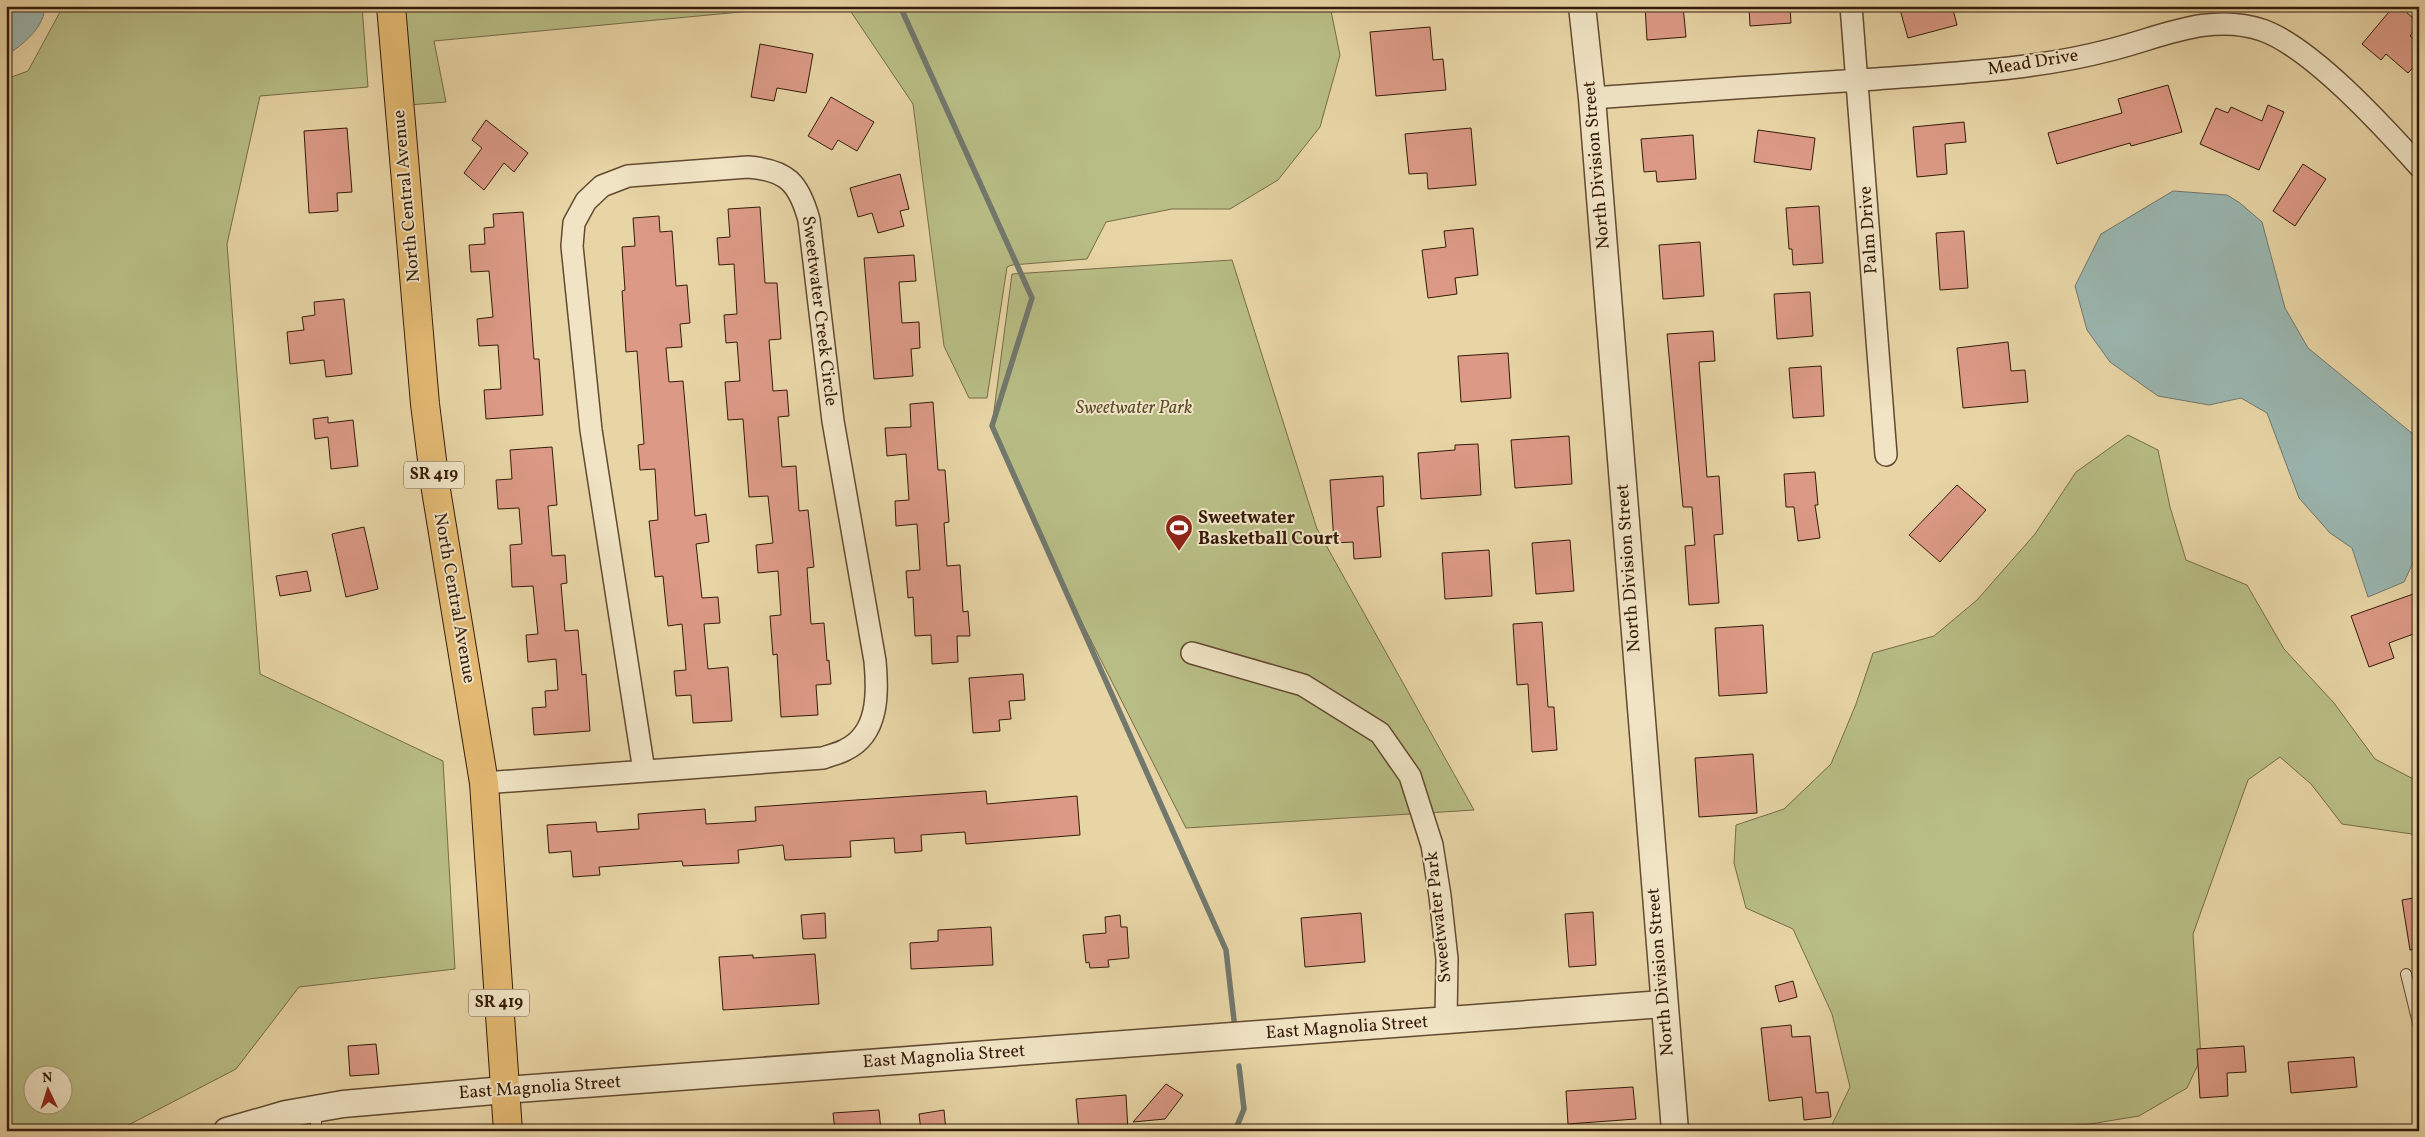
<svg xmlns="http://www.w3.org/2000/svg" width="2425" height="1137" font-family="Vollkorn,serif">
	<rect width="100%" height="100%" fill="#e8d5a6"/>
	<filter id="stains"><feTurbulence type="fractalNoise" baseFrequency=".004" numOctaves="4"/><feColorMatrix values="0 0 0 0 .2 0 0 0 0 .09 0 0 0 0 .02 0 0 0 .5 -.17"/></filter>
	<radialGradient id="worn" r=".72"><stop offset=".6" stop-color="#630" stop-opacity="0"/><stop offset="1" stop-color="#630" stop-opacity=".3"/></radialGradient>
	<!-- green -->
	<path fill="#b8bd85" stroke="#766c46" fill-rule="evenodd" d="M 58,6 L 362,6 L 368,87 L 260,96 L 227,244 L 260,674 L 443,761 L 455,969 L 299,987 L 236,1069 L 117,1131 L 6,1131 L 6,79 L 28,71 L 60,12 ZM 62,1074 L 62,1104 L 32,1104 L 32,1074 Z
		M 401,6 L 804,6 L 434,41 L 446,102 L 409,105 Z
		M 847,6 L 1330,6 L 1340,55 L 1320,127 L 1278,180 L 1230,209 L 1172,209 L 1106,222 L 1087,259 L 1012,265 L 1007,267 L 987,398 L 969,398 L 944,346 L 913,104 Z
		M 1232,260 L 1317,529 L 1474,810 L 1186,828 L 1069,597 L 992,426 L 1012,274 Z
		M 2128,435 L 2158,450 L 2170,507 L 2186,560 L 2247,585 L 2284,649 L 2334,703 L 2375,759 L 2419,782 L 2419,835 L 2342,824 L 2311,784 L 2280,757 L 2248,780 L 2193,934 L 2201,1058 L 2187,1088 L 2139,1116 L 2090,1124 L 2040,1128 L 2037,1131 L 1829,1131 L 1850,1087 L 1832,1014 L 1793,929 L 1746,908 L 1734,863 L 1736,825 L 1784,809 L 1831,764 L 1856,704 L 1873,653 L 1934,636 L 1977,600 L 2035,534 L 2076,472 Z"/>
	<!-- water -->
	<path fill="#9ab6b0" stroke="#72786d" d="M 6,6 L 44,6 C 47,25 21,47 6,55 Z
		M 2173,191 L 2227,195 L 2240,203 L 2262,222 L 2285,308 L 2308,348 L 2419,439 L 2419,550 L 2404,582 L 2368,597 L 2352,548 L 2330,533 L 2299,498 L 2267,413 L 2241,398 L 2209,405 L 2158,396 L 2110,362 L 2087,330 L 2075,286 L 2101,234 Z"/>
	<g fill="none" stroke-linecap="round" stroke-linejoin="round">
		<!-- stream -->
		<path stroke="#72786d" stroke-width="5.5" d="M 900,6 L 1032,298 L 992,426 L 1226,950 L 1235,1029
			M 1235,1131 L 1244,1109 L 1239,1066"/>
	</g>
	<!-- building -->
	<path fill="#dc9a86" stroke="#351b08" d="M 1645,6 L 1683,6 L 1686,37 L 1647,40 Z
		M 1749,6 L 1790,6 L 1791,23 L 1750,26 Z
		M 1899,6 L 1952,6 L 1957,25 L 1908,38 Z
		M 2394,6 L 2399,6 L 2419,23 L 2410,36 L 2419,43 L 2419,61 L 2408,73 L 2386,54 L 2381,60 L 2362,44 Z
		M 1430,27 L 1433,60 L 1443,59 L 1446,90 L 1376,96 L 1370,32 Z
		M 760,44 L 813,54 L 806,93 L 777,88 L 774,101 L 751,97 Z
		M 2168,85 L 2182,132 L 2131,146 L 2130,143 L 2057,164 L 2048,133 L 2122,113 L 2118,99 Z
		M 831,97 L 874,122 L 857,151 L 838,140 L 832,150 L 808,136 Z
		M 2268,105 L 2284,112 L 2259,170 L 2200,144 L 2216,108 L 2228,113 L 2231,107 L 2262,121 Z
		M 486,120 L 528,153 L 514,172 L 504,163 L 484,190 L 464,173 L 482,148 L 472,140 Z
		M 1964,122 L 1966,142 L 1945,144 L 1947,174 L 1917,177 L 1913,127 Z
		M 347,128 L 352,192 L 337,193 L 338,211 L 309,213 L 304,131 Z
		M 1471,128 L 1476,185 L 1428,189 L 1427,173 L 1409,174 L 1405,134 Z
		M 1758,130 L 1815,138 L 1811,170 L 1754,162 Z
		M 1693,135 L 1696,179 L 1657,182 L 1656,171 L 1644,172 L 1641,139 Z
		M 2303,164 L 2326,179 L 2295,226 L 2273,211 Z
		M 900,174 L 909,209 L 900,211 L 904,226 L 878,233 L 872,213 L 858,217 L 850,188 Z
		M 1819,206 L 1823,263 L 1793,265 L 1792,249 L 1789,249 L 1786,208 Z
		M 760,207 L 765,283 L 777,283 L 781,339 L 769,340 L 773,391 L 787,390 L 789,416 L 778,417 L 782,467 L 796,466 L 799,511 L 808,510 L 814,567 L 807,568 L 811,624 L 824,623 L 827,661 L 829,660 L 831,684 L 816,685 L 818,715 L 781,717 L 777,654 L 773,655 L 770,616 L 781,615 L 778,571 L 758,573 L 756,545 L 773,543 L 768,496 L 749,497 L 743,419 L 728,420 L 725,382 L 740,381 L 737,342 L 726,343 L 724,315 L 737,314 L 734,264 L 719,265 L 717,238 L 730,237 L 728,209 Z
		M 523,212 L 534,359 L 539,359 L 543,415 L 486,419 L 484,390 L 501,389 L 498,345 L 479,346 L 477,319 L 493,317 L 489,271 L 471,272 L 469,245 L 485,244 L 484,228 L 494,227 L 493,214 Z
		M 659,216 L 660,232 L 672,231 L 676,286 L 687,285 L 690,323 L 680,324 L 682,347 L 666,348 L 669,382 L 683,381 L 695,516 L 706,514 L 709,542 L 696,544 L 702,598 L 718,597 L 720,623 L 704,624 L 708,669 L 728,667 L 732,721 L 693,723 L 691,695 L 676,696 L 674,671 L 686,670 L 682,624 L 668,626 L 663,576 L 655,577 L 649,521 L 658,520 L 655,469 L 640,470 L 638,445 L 644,444 L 637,351 L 626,352 L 622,291 L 625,290 L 622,247 L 635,246 L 633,218 Z
		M 1473,228 L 1478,275 L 1455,278 L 1457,294 L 1428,298 L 1422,250 L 1446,247 L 1444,231 Z
		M 1964,231 L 1968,288 L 1940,290 L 1936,233 Z
		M 1700,242 L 1704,296 L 1663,299 L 1659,245 Z
		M 914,255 L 916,281 L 899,282 L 902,323 L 919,322 L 920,348 L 911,349 L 913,376 L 874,379 L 864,258 Z
		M 1810,292 L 1813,336 L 1777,339 L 1774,294 Z
		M 344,299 L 352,374 L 326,377 L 324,360 L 290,364 L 287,332 L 304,330 L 302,317 L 315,315 L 314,302 Z
		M 1713,331 L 1715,361 L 1699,362 L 1707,477 L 1719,476 L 1723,534 L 1714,535 L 1719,603 L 1689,605 L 1685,546 L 1695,545 L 1692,507 L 1683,507 L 1667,334 Z
		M 2008,342 L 2011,371 L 2025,370 L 2028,402 L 1963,408 L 1957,348 Z
		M 1508,353 L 1511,398 L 1461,402 L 1458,356 Z
		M 1821,366 L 1824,416 L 1793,418 L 1789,368 Z
		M 933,402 L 938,470 L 945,470 L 949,522 L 944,523 L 947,566 L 960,565 L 963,612 L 968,611 L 970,636 L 957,636 L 958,662 L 932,664 L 931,635 L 915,636 L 913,597 L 908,598 L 906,571 L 920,570 L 917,524 L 896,526 L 895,501 L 909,500 L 906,454 L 887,456 L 885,428 L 911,427 L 910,404 Z
		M 328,417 L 328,423 L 353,420 L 358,466 L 331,469 L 328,437 L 315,439 L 313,419 Z
		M 1569,436 L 1572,484 L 1515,488 L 1511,440 Z
		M 1478,444 L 1481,495 L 1421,499 L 1418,453 L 1455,450 L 1455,445 Z
		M 552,447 L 557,505 L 548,506 L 552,556 L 565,555 L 567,583 L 561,584 L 565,631 L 578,630 L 582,675 L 586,674 L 590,731 L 534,735 L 532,708 L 546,707 L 545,691 L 558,690 L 556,659 L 528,662 L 526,635 L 538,634 L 533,586 L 512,587 L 510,545 L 522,544 L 519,508 L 498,509 L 496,480 L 512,479 L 510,450 Z
		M 1815,472 L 1818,505 L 1815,505 L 1820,538 L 1798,541 L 1794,507 L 1786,507 L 1784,474 Z
		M 1383,476 L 1384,506 L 1377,507 L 1381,557 L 1354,559 L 1353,542 L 1334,543 L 1330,480 Z
		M 1957,485 L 1986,510 L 1940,562 L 1909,535 Z
		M 364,527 L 378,589 L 346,597 L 332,534 Z
		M 1570,540 L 1574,591 L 1536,594 L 1532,543 Z
		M 1489,550 L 1492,596 L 1445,599 L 1442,553 Z
		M 307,571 L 311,591 L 280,596 L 276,576 Z
		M 2419,592 L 2419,632 L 2389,643 L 2394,658 L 2369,667 L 2351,616 Z
		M 1542,622 L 1548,707 L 1554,707 L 1557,750 L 1532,752 L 1528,684 L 1517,685 L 1513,624 Z
		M 1763,625 L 1767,693 L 1719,696 L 1715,628 Z
		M 1023,674 L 1025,700 L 1009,701 L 1011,719 L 999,720 L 1000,731 L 973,733 L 969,678 Z
		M 1753,754 L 1757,813 L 1699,817 L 1695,758 Z
		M 986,791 L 987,804 L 1077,796 L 1080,835 L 966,844 L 965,832 L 921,835 L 922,851 L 895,853 L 894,838 L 850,841 L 851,857 L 785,860 L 783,845 L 738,850 L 739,863 L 683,866 L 682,861 L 599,867 L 600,875 L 573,877 L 571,851 L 549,853 L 547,825 L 596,822 L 597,832 L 639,829 L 638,814 L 705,809 L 706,824 L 756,821 L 755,807 Z
		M 2419,897 L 2419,949 L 2410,950 L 2402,900 Z
		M 1593,912 L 1596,965 L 1569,967 L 1565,914 Z
		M 825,913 L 826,938 L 803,939 L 801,915 Z
		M 1361,913 L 1365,962 L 1305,967 L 1301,918 Z
		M 1120,915 L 1121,927 L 1127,927 L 1129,958 L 1108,960 L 1109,967 L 1090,968 L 1089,962 L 1086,963 L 1083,935 L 1106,933 L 1105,917 Z
		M 991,927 L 993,965 L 911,969 L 910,943 L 938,941 L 938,930 Z
		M 815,954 L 819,1004 L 723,1010 L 719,957 L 753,955 L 753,958 Z
		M 1793,981 L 1797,997 L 1779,1002 L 1775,986 Z
		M 1791,1025 L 1792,1037 L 1810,1036 L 1816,1093 L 1828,1092 L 1831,1117 L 1804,1120 L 1802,1097 L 1769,1101 L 1761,1028 Z
		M 376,1044 L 379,1074 L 350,1076 L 348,1046 Z
		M 2244,1046 L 2246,1072 L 2227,1073 L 2228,1096 L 2200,1098 L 2197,1049 Z
		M 2354,1057 L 2357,1087 L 2291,1093 L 2288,1062 Z
		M 1166,1084 L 1183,1095 L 1165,1119 L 1133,1122 Z
		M 1633,1087 L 1636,1119 L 1568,1124 L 1566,1091 Z
		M 1126,1095 L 1128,1131 L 1079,1131 L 1076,1099 Z
		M 879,1110 L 881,1131 L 835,1131 L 833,1113 Z
		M 944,1110 L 946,1131 L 921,1131 L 919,1114 Z"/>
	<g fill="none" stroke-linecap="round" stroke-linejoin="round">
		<defs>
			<path id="service" d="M 2406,974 L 2419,1027
				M 316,1110 L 316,1131"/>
			<path id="minor" d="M 1851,6 L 1886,455
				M 1592,98 C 1687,91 1781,85 1876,79 C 1954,73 2034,70 2110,50 C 2159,38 2210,12 2262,30 C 2311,47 2383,126 2419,166
				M 1192,653 L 1303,685 L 1380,733 L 1410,776 L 1432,845 L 1440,896 L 1447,959 L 1446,1020
				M 484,783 L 823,758 C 830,755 838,754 845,750 C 879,734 878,693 875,661 L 833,421 L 809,220 C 799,183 787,170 748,167 L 628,176 L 602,186 L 586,201 L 574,223 L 572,246 L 591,430 L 644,771"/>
			<path id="tertiary" d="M 1582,6 L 1592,98 L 1675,1131
				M 227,1131 L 286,1114 L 343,1104 L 505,1090 L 1663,1004"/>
			<path id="primary" d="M 391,6 L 425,404 L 435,484 L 484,783 L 508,1131"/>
		</defs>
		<!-- service casing -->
		<use href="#service" stroke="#624a30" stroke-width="12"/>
		<!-- minor casing -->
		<use href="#minor" stroke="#624a30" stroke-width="24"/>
		<!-- tertiary casing -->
		<use href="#tertiary" stroke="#624a30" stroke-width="29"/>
		<!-- primary casing -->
		<use href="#primary" stroke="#351b08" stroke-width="30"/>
		<!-- service -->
		<use href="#service" stroke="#f0e4c5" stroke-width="10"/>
		<!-- minor -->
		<use href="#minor" stroke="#f0e4c5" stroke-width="21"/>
		<!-- tertiary -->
		<use href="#tertiary" stroke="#f0e4c5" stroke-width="26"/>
		<!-- primary -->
		<use href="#primary" stroke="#e4ba73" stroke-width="28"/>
	</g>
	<!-- icons -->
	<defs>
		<symbol id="stadium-pin" viewBox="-11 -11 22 30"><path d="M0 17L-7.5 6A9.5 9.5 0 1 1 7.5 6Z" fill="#8f2418" stroke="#f0e4c5"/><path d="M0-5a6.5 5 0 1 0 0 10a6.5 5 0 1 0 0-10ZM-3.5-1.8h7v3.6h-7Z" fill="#fff"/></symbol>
	</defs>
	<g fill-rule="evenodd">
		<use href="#stadium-pin" x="1163" y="512" width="32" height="43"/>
	</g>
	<g text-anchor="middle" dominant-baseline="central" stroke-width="4" stroke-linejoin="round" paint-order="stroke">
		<!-- shield labels -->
		<g fill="#f0e4c5" stroke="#6d5741" stroke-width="1">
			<rect x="404" y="461.5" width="60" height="27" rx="4"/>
			<rect x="469" y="989.5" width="60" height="27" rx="4"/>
		</g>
		<g font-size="16" font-weight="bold" fill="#351b08">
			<text x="434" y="475">SR 419</text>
			<text x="499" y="1003">SR 419</text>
		</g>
		<!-- street labels -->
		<g font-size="18" fill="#351b08" stroke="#f0e4c5">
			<text transform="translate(2033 63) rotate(-9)">Mead Drive</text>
			<text transform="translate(1597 165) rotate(-95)">North Division Street</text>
			<text transform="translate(407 196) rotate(-95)">North Central Avenue</text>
			<text transform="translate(1869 230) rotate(-94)">Palm Drive</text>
			<text transform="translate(819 311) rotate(83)">Sweetwater Creek Circle</text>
			<text transform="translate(1629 568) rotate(-94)">North Division Street</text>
			<text transform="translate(454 598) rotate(80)">North Central Avenue</text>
			<text transform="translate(1439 917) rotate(-96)">Sweetwater Park</text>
			<text transform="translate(1661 972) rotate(-95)">North Division Street</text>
			<text transform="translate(1347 1028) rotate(-4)">East Magnolia Street</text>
			<text transform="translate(944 1057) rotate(-4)">East Magnolia Street</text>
			<text transform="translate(540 1088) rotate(-4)">East Magnolia Street</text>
		</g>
		<!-- park labels -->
		<g font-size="18" font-style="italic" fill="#5c4c2e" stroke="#f0e4c5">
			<text x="1134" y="408">Sweetwater Park</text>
		</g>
		<!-- poi labels -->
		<g font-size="18" font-weight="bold" fill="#351b08" stroke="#f0e4c5" text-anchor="start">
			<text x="1198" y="518">Sweetwater<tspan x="1198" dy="21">Basketball Court</tspan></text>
		</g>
	</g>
	<!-- margin -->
	<rect width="2425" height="1137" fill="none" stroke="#e8d5a6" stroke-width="25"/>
	<rect x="8" y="8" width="2410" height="1122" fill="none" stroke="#351b08" stroke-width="2.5"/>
	<rect x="12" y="12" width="2400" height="1112" fill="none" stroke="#351b08"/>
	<!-- north arrow -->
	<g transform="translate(48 1090) rotate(356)"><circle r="24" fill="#f0e4c5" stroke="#a59479"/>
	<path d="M0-4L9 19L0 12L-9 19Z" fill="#8f2418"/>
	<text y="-8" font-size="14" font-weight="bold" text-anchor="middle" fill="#351b08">N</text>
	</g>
	<rect width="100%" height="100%" filter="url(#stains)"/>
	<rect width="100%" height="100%" fill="url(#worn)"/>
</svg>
